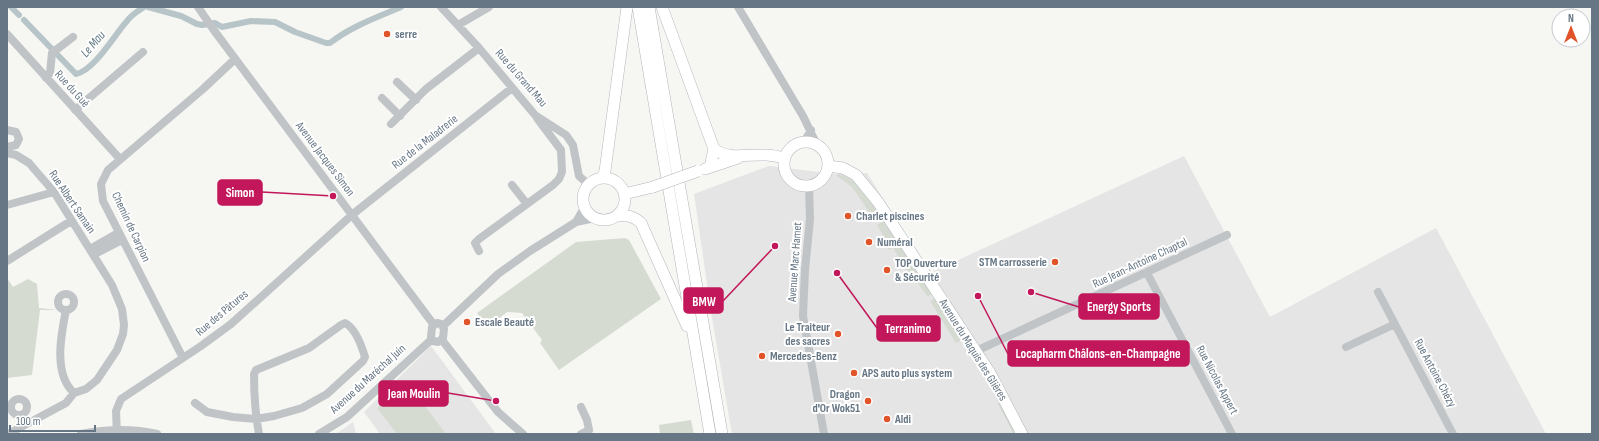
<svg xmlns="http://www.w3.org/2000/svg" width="1599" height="441" font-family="'Sofia Sans Condensed',sans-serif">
	<rect width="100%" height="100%" fill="#f6f6f3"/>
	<!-- built -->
	<path fill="#e4e5e4" d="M 1184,156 L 1270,317 L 1436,228 L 1546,434 L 732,434 L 712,318 L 694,194 L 769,166 L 836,174 L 867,173 L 930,273 Z
		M 431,346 L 496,434 L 380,434 L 364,412 Z
		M 353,422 L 356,434 L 334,434 L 339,432 Z"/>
	<!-- green -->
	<path fill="#d6dbd2" d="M 838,174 C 858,179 868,196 878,212 L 872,216 L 852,187 L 837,176 Z
		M 884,220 L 918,272 L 917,274 L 911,276 L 893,248 L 889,250 L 884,241 L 886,240 L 877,225 Z
		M 625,238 L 629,240 L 661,299 L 559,370 L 540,343 L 542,340 L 522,313 L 507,312 L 487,328 L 477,313 L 576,242 Z
		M 921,277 L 932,293 L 928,297 L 915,279 Z
		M 7,278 L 13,287 L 28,279 L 37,284 L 39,308 L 58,310 L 40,310 L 32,375 L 7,378 Z
		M 936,298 L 964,339 L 956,343 L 930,301 Z
		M 405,382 L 409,385 L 446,434 L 397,434 L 377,408 Z
		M 1000,402 L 1016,431 L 1013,433 L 998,404 Z
		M 691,420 L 694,434 L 660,434 L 659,425 Z"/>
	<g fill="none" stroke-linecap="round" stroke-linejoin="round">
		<!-- canal -->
		<path stroke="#b7c4c8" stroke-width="6" d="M 11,7 L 19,15
			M 148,7 L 181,16 L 197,24 L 202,25 L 215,23 L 222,27 L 251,21 L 275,22 L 295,32 L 326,43 L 330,43 C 352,26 376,18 401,7
			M 24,20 L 76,74 C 94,71 115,34 127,21 C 131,15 138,11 144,7"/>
		<defs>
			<path id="major" d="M 638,7 L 710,434
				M 649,7 L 722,434
				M 662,7 L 714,149 L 710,167
				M784 164a22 22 0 1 1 44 0a22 22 0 1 1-44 0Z
				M 714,149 C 729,160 748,154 766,155 C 772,155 779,157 785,158
				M 828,166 L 843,168 L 856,175 L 878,202 L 990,373 L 1022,434
				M 705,169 L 738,158
				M583 199a21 21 0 1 1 42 0a21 21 0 1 1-42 0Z
				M 602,178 L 605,171 L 627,7
				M 624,194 L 653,187
				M 617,216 C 628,215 633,216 641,223 L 687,326"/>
		</defs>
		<!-- major casing -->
		<use href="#major" stroke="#b1b6ba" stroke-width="12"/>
		<!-- minor -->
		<path stroke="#c0c4c7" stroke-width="8" d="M 198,7 L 213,29 L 434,325
			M 441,7 L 479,48 L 535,115 L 566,135 L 573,145 L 579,176 L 588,184
			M 738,7 L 803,116 L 817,145
			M 458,25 L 489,7
			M 7,34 L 120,159
			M 46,78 L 50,73 L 52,53 L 73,37
			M 397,82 L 416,100
			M 382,98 L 400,116
			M 75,110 L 143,52
			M 391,124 L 426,89 L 479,48
			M 7,130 L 16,132 L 19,139 L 16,145 L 7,147
			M 804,142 L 811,130
			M 7,153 L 16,155 L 29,163 L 54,192 L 112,285 L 122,309 L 124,325 L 123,334 L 117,350 L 97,380 L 86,389 L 74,393 L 66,403 L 8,434
			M 512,185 L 527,204
			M 809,186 L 810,219 L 805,270 L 803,316 L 824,434
			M 7,205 L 54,192
			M 576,222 L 584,208
			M 90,249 L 118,233
			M 479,251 L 475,243 L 479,239 L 553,185 L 559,179 L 562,172 L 561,150 L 537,118
			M 93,255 L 122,240
			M 7,261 L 71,221
			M 1147,273 L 1232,434
			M 1378,292 L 1453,434
			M58 302a8 8 0 1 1 16 0a8 8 0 1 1-16 0Z
			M 66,310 C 61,335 53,374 74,393
			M 437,323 L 441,324 L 444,329 L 443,338 L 438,342 L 433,341 L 431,337 L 432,327 Z
			M 443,326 L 498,274 L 530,251 L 576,222 L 595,218
			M 442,340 L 498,412 L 523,434
			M 1346,347 L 1395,324
			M 976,351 L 1227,235
			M 183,358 L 103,201 L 101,184 L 108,170 L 203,89 L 235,59
			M11 407a8 8 0 1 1 16 0a8 8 0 1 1-16 0Z
			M 195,403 L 207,412 L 233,417 L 256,419 L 274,416 L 302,408 L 327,394 L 363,361 L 365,357 C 362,347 355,328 345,323 L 341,325 L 309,348 L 256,370 L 254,374 C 254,396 255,413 259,434
			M 581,407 L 587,420 L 589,430
			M 81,434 C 107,429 131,428 157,434
			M 117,434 L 116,411 L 121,399 L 201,346 L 231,324 L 353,214 L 512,88
			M 319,434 L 347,417 L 432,339
			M 581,434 L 589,430"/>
		<!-- major -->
		<use href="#major" stroke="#fff" stroke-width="11"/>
		<defs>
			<path id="major-bridge" d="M 653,187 L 698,171"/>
		</defs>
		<!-- major-bridge casing -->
		<use href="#major-bridge" stroke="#b1b6ba" stroke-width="12" stroke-linecap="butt"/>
		<!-- major-bridge -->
		<use href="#major-bridge" stroke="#fff" stroke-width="11"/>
	</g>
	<!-- markers -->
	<g fill="#e15328" stroke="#fff" stroke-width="1.5">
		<circle cx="387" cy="34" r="4"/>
		<circle cx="848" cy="216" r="4"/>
		<circle cx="869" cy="242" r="4"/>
		<circle cx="1055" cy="262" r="4"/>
		<circle cx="887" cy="270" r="4"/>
		<circle cx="467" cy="322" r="4"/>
		<circle cx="838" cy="334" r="4"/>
		<circle cx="762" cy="356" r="4"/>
		<circle cx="854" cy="373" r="4"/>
		<circle cx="868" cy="401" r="4"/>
		<circle cx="887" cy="419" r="4"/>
	</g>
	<g text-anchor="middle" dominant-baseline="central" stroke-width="4" stroke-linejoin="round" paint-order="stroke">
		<!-- poi labels -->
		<g font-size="12" font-weight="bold" fill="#667684" stroke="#fff" text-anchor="start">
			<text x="395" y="34">serre</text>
			<text x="856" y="216">Charlet piscines</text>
			<text x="877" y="242">Numéral</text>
			<text x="1047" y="262" text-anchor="end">STM carrosserie</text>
			<text x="895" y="263">TOP Ouverture<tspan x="895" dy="14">&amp; Sécurité</tspan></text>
			<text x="475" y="322">Escale Beauté</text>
			<text x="830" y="327" text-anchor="end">Le Traiteur<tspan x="830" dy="14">des sacres</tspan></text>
			<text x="770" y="356">Mercedes-Benz</text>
			<text x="862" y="373">APS auto plus system</text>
			<text x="860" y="394" text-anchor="end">Dragon<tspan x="860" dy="14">d'Or Wok51</tspan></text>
			<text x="895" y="419">Aldi</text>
		</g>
		<!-- street labels -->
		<g font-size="12" fill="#667684" stroke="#fff">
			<text transform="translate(521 78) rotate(49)">Rue du Grand Mau</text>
			<text transform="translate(72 89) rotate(48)">Rue du Gué</text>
			<text transform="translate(425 142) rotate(-38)">Rue de la Maladrerie</text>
			<text transform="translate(325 159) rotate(53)">Avenue Jacques Simon</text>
			<text transform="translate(72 202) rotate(56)">Rue Albert Samain</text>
			<text transform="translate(131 227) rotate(65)">Chemin de Carpion</text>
			<text transform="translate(795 262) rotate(-86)">Avenue Marc Hamet</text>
			<text transform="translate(1140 263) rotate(-25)">Rue Jean-Antoine Chaptal</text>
			<text transform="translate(222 313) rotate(-40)">Rue des Pâtures</text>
			<text transform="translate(973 350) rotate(58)">Avenue du Maquis des Glières</text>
			<text transform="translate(1435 373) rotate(62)">Rue Antoine Chézy</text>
			<text transform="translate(368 379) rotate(-42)">Avenue du Maréchal Juin</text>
			<text transform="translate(1217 380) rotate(62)">Rue Nicolas Appert</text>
		</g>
		<!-- water labels -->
		<g font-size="13" font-style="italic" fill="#617880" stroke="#fff">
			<text transform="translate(93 44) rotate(-49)">Le Mau</text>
		</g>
	</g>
	<!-- callouts -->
	<path fill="none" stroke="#c2185b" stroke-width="1.5" d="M333 196L262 192M775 246L723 301M1031 292L1079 307M837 273L877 328M978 296L1008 354M496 401L448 393"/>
	<g fill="#c2185b" stroke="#fff" stroke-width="1.5">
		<circle cx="333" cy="196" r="4"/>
		<circle cx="775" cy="246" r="4"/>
		<circle cx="1031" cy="292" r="4"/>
		<circle cx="837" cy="273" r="4"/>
		<circle cx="978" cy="296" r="4"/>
		<circle cx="496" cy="401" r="4"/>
	</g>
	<g fill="#c2185b" stroke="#c2185b" stroke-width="1.5">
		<rect x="218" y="180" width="44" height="25" rx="4"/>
		<rect x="684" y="288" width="39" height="25" rx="4"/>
		<rect x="1079" y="294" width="80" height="25" rx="4"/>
		<rect x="877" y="316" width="63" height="25" rx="4"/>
		<rect x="1008" y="341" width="181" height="25" rx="4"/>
		<rect x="379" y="381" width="69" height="25" rx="4"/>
	</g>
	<g font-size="13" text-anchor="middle" font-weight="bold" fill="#fff">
		<text x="240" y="197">Simon</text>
		<text x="704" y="306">BMW</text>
		<text x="1119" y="311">Energy Sports</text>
		<text x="908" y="333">Terranimo</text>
		<text x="1098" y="358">Locapharm Châlons-en-Champagne</text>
		<text x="414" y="398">Jean Moulin</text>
	</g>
	<!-- border -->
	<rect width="1599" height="441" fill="none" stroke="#667684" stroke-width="16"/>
	<!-- north arrow -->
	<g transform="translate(1571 28)"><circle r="19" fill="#ffffff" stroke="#c2c8ce"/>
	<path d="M0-3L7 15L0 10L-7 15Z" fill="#e15328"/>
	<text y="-6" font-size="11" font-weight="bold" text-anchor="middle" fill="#667684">N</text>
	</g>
	<!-- scale -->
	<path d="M10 425v6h85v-6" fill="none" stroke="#667684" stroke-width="2"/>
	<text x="16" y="425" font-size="12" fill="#667684" stroke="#ffffff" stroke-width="3" paint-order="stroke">100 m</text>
</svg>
